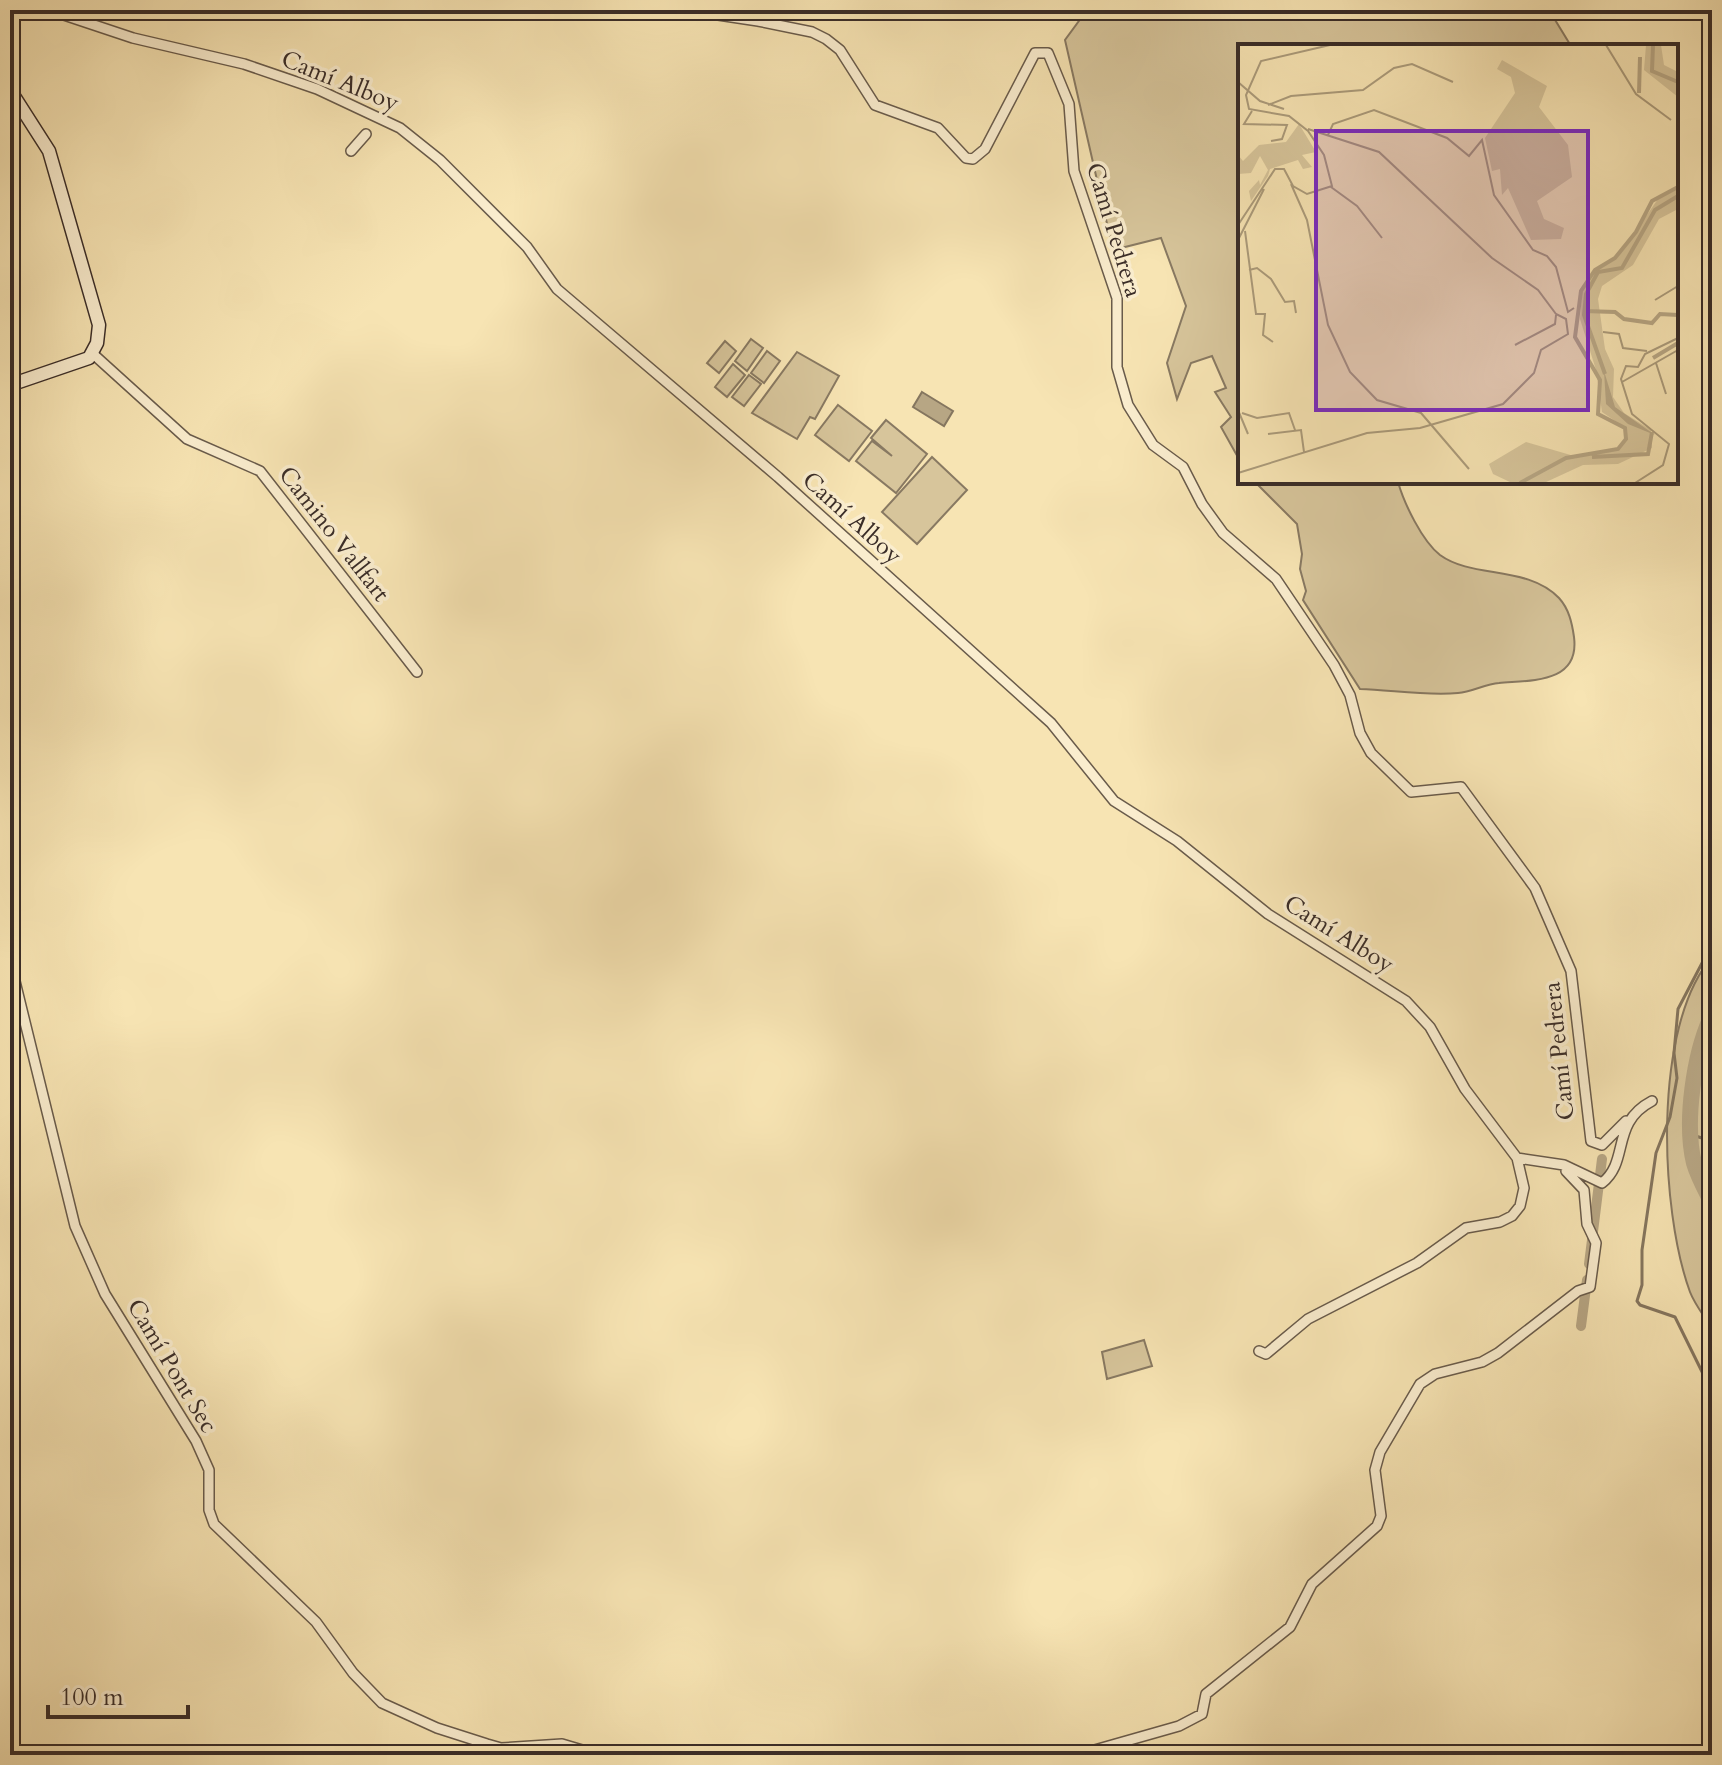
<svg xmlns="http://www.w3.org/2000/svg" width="1722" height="1765" font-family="Cardo,serif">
	<rect width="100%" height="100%" fill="#f7e4b3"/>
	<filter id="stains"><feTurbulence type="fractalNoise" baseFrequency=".0025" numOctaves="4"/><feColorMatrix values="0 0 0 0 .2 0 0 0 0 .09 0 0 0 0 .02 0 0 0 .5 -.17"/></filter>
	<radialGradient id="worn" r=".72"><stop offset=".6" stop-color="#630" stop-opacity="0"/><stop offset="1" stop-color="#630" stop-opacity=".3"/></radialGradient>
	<!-- green -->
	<path fill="#d7c59b" stroke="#887962" stroke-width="2" d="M 1087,10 L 1549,10 L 1571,46 L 1240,46 L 1240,461 L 1221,427 L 1231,417 L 1215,392 L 1226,388 L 1212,356 L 1191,363 L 1177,399 L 1167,363 L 1186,306 L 1161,238 L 1113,250 L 1065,40 Z
		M 751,339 L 763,348 L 747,371 L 735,361 Z
		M 725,341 L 736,351 L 719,373 L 707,363 Z
		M 767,351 L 780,361 L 764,383 L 751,373 Z
		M 797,352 L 839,376 L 815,419 L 810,417 L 797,439 L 752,413 Z
		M 733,364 L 745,375 L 727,397 L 715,387 Z
		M 749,375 L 761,384 L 744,406 L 732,397 Z
		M 838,405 L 872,431 L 849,461 L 815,435 Z
		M 886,420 L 927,454 L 896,493 L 856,461 L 872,441 L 892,456 L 871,438 Z
		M 932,457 L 967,490 L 917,544 L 882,512 Z
		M 1255,482 L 1398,482 C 1404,503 1422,541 1440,555 C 1473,579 1527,565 1559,598 C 1569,609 1572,623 1574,637 C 1580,684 1530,680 1499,683 C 1485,684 1472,692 1458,693 C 1426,696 1392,690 1360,689 L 1303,600 L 1306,591 L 1300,569 L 1302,554 L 1297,524 Z
		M 1712,957 L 1712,1329 C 1705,1317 1695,1305 1690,1292 C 1660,1210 1652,1026 1712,957 Z
		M 1144,1340 L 1152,1366 L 1107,1379 L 1102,1352 Z"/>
	<!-- water -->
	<path fill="#b7a684" stroke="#85765f" stroke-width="2" d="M 922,392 L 953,411 L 944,426 L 913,407 Z"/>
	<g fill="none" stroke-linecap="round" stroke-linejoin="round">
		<!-- stream -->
		<path stroke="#85765f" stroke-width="3" d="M 1712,944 L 1678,1009 L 1674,1053 L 1677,1078 L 1670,1117 L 1656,1153 L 1642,1250 L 1642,1285 L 1637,1301 L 1640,1305 L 1675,1317 L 1712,1392
			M 1692,1135 L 1712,1141"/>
		<!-- canal -->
		<path stroke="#b7a684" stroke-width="10" d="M 1589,1264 L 1602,1159
			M 1581,1326 L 1587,1280"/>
		<!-- river -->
		<path stroke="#b7a684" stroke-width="16" d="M 1712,1015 C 1694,1053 1684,1122 1694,1163 C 1698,1177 1706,1191 1712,1203"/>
		<defs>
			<path id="street" d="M 49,10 L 133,38 L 244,64 L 317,89 L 400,128 L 440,160 L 527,247 L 557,289 L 778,477 L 1051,723 L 1114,801 L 1177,841 L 1268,914 L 1406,1001 L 1430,1027 L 1465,1089 L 1517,1158 L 1564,1165 L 1602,1183 C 1630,1161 1610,1123 1652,1101
				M 685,10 L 758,21 L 812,32 L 826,39 L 840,50 L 875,105 L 938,128 L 966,158 L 973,159 L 985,149 L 1035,53 L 1048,53 L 1069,104 L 1074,171 L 1117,298 L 1117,367 L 1128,405 L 1153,445 L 1183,467 L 1202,504 L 1223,533 L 1276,579 L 1334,665 L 1350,695 L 1360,733 L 1371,753 L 1411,792 L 1461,787 L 1535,888 L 1571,971 L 1591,1141 L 1602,1145 L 1626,1121
				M 77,19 L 84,10
				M 351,151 L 366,134
				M 92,353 L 187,439 L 260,471 L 417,672
				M 10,961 L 75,1226 L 105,1294 L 196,1441 L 209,1470 L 209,1510 L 214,1524 L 316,1622 L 353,1673 L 382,1703 L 437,1728 L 487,1744 L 501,1748 L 562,1744 L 599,1755
				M 1259,1351 L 1266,1354 L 1308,1319 L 1417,1263 L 1466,1228 L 1500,1222 L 1512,1216 L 1520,1206 L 1524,1188 L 1517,1158
				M 1077,1755 L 1179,1726 L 1202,1714 L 1206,1694 L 1290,1627 L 1312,1584 L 1377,1526 L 1381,1516 L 1375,1470 L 1380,1452 L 1420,1384 L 1435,1374 L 1482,1362 L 1498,1353 L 1578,1291 L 1590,1287 L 1596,1243 L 1587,1224 L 1584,1190 L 1566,1171"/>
			<path id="secondary" d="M 10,90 L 49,151 L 99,325 L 97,343 L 89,358 L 10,385"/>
		</defs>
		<!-- street casing -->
		<use href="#street" stroke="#695b4b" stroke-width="12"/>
		<!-- secondary casing -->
		<use href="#secondary" stroke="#3a2d28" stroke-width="15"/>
		<!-- street -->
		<use href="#street" stroke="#faedce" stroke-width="9"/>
		<!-- secondary -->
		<use href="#secondary" stroke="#faedce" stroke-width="12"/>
	</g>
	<g text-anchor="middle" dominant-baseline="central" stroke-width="7" stroke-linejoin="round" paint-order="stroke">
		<!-- street labels -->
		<g font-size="24" fill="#3a2d28" stroke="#faedce">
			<text transform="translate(340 81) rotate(22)">Camí Alboy</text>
			<text transform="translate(1114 230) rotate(73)">Camí Pedrera</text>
			<text transform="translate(852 518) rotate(42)">Camí Alboy</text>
			<text transform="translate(334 534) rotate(52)">Camino Vallfart</text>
			<text transform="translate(1339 934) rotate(32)">Camí Alboy</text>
			<text transform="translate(1559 1051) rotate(-96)">Camí Pedrera</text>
			<text transform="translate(172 1366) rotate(59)">Camí Pont Sec</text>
		</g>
	</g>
	<!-- overview -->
	<g transform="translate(1238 44)">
		<rect width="440" height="440" fill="#f7e4b3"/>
		<path d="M 408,1 L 423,1 L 426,21 L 440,28 L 440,53 L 406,26 ZM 264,16 L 309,42 L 301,63 L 330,101 L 334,133 L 299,157 L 306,175 L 326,184 L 323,195 L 293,196 L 270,144 L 264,151 L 262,125 L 254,127 L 247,94 L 277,49 L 273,33 L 259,25 ZM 61,80 L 78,108 L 64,111 L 74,123 L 65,125 L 60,116 L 32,125 L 30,132 L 13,157 L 11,147 L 21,136 L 22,141 L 30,126 L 22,112 L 13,129 L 0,130 L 0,111 L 5,117 L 21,101 L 48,98 ZM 440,145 L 440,165 L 421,175 L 395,221 L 364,242 L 360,255 L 367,305 L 376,325 L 375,353 L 386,369 L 413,386 L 414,404 L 380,420 L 345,421 L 306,439 L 274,439 L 255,430 L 251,420 L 288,398 L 336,412 L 379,406 L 388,397 L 389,385 L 364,368 L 358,326 L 342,275 L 344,247 L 360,226 L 379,214 L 420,155 Z" fill="#d7c59b"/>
		<path d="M 366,327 L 377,363 L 417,391 L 390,380 L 368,360 Z" fill="#b7a684"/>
		<path fill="none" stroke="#b7a684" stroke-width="4" d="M 415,1 L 414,27 L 440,38M 401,49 L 402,13M 346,267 L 377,268 L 386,275 L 414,279 L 422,270 L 440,271M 415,314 L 440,299M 367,330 L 346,271 L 348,250 L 360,228 L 384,224 L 417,166 L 440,152M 354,413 L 410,410 L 414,388M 282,439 L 328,414 L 380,405 L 388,395 L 387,384 L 360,370 L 362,336 L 337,293 L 343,247 L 357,226 L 377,214 L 398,188 L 414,157 L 440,143"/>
		<path fill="none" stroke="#ab9b7b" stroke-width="2" d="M 368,1 L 398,50 L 433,76M 0,38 L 22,57 L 46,65M 30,61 L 53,52 L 125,46 L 156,24 L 174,20 L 215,38M 14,67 L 6,80 L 49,81 L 44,95 L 33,97M 90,91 L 95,80 L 136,66 L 209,94 L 231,112 L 244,96 L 256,151 L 295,206 L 309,212 L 318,223 L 330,268 L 336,264M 53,140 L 69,176 L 90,281 L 112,328 L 139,356 L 183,369 L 231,425M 93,143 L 119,162 L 144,194M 0,181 L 37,125 L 46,125 L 55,142 L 69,150 L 94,142 L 86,111 L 70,87 L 51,72 L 11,65 L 8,51 L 23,17 L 92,1M 7,187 L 18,270 L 27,270 L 25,291 L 35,298M 0,196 L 26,145M 11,226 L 19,224 L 33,235 L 47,258 L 56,257 L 58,269M 417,256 L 440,242M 365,288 L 381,290 L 385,304 L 409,307M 277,301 L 317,280 L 318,271M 418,319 L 428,350M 384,338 L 440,306M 0,366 L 10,390M 4,369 L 19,374 L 51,369 L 57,386M 30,390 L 63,386 L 66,408M 0,429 L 129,389 L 182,384 L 265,360 L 296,329 L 303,306 L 330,290 L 328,275 L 318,270 L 300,246 L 254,214 L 141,108 L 70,85M 397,439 L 425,421 L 431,400 L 394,370 L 383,335 L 388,322 L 400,323 L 407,310 L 440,294"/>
		<path fill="#7b2cbf" fill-opacity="0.15" stroke="#7b2cbf" stroke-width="4" d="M 78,87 L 350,87 L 350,366 L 78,366 Z"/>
		<rect width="440" height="440" fill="none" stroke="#3a2d28" stroke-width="4"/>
	</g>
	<!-- margin -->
	<rect width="1722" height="1765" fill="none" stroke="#f7e4b3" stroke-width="40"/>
	<rect x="12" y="12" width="1698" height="1741" fill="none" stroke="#3a2d28" stroke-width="4"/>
	<rect x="20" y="20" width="1682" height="1725" fill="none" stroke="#3a2d28" stroke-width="2"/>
	<!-- scale -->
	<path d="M48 1705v12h140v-12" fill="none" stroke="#3a2d28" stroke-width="4"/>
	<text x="60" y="1705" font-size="24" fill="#3a2d28" stroke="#faedce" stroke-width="6" paint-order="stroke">100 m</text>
	<rect width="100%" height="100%" filter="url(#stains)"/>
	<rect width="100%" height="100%" fill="url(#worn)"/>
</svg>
